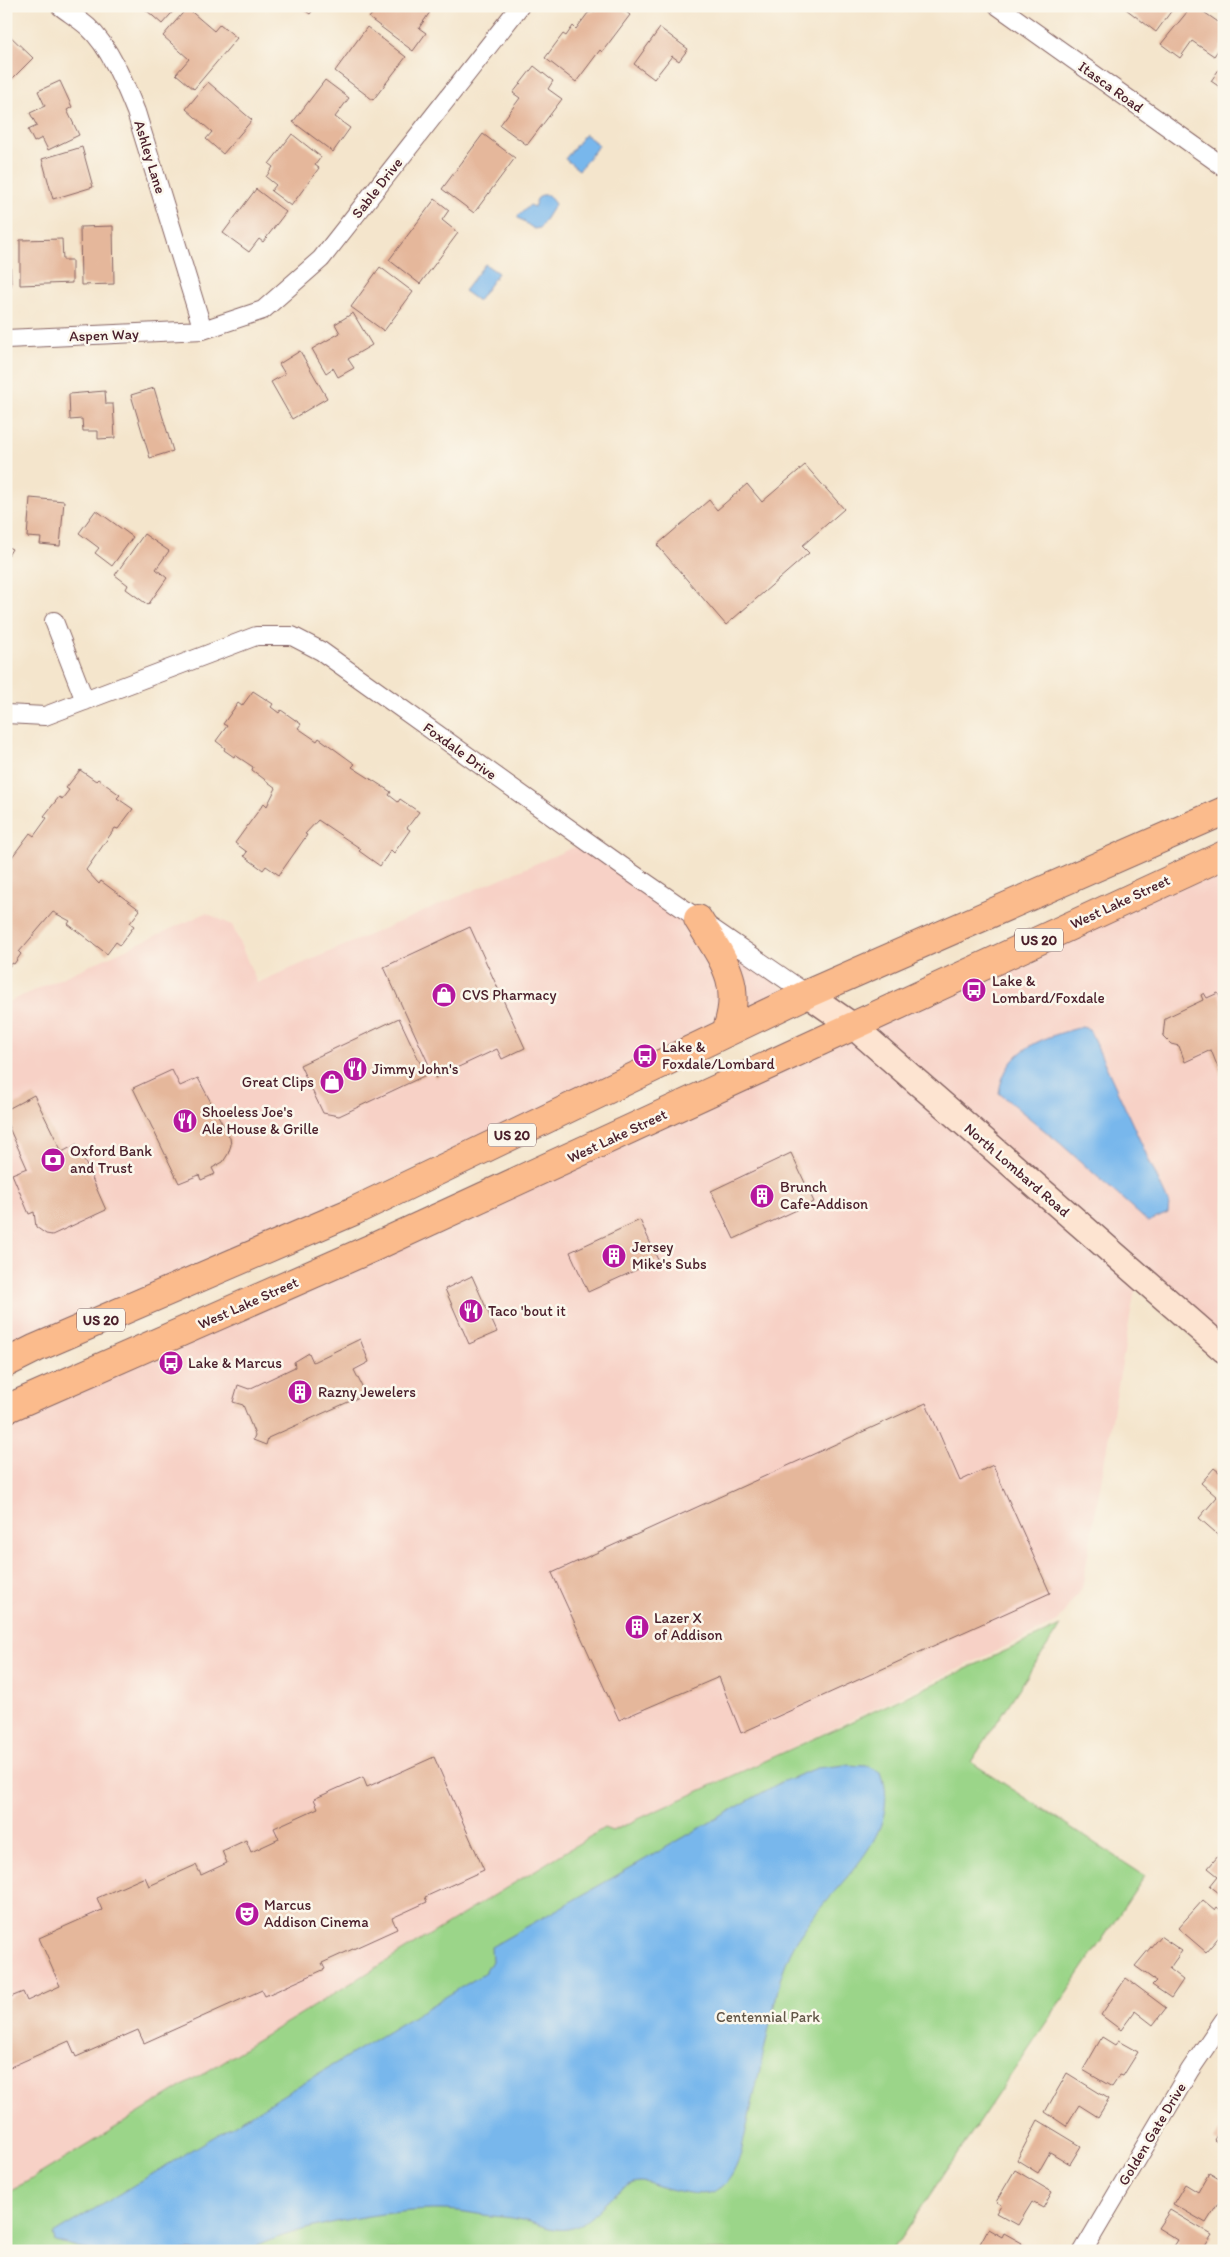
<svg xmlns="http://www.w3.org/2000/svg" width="1230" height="2257" font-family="Itim,sans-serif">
	<rect width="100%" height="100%" fill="#fbf7ec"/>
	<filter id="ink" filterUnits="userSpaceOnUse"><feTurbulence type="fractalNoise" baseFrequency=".02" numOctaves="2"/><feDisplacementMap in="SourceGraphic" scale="10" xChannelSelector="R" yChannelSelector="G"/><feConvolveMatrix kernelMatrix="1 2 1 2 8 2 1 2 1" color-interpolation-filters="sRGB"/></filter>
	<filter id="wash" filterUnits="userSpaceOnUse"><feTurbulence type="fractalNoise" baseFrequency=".0096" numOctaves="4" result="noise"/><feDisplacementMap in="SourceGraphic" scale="20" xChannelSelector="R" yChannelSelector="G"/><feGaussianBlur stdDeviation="1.12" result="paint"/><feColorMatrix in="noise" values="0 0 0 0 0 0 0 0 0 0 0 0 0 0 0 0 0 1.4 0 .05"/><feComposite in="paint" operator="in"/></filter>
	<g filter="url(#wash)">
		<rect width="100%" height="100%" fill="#f4e5cc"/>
		<!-- built -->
		<path fill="#f7d1c6" d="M 579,845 L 794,996 L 6,1355 L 6,1003 L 206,913 L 232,925 L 257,983 Z
			M 1224,863 L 1224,1339 L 1139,1267 L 1082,1588 L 1056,1623 L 612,1832 L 604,1828 L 30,2180 L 6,2193 L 6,1422 Z"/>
		<!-- green -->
		<path fill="#9bd589" stroke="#727a5a" d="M 1060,1626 L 971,1762 L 1145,1876 L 892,2251 L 6,2251 L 6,2193 L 30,2180 L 604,1828 L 612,1831 Z"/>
		<!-- water -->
		<path fill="#78b7ec" stroke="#616b8c" d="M 585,134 L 599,145 L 579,170 L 565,159 Z
			M 542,195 L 548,195 L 555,204 L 540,228 L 534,229 L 517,217 L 530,205 L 534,207 L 537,199 Z
			M 485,264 L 498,273 L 478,301 L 464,291 Z
			M 1082,1027 L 1089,1029 L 1169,1204 L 1168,1213 L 1148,1222 L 1061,1144 L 999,1093 C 1005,1048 1045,1037 1082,1027 Z
			M 845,1765 L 867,1766 L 881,1772 C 904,1835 837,1881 805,1928 C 793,1944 786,1961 780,1980 L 741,2153 C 726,2201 705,2198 662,2187 C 656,2185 647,2182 640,2182 C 615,2182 595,2224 569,2229 C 550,2232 535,2222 517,2219 C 509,2217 500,2217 491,2216 C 475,2214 458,2210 442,2210 C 390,2209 292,2226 247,2251 L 92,2251 L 55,2241 L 53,2234 L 485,1973 L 492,1961 L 491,1947 L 781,1782 L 817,1768 Z"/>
		<g id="blocks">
			<!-- building -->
			<path fill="#e5b79b" d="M 148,6 L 178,6 L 162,24 L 145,9 Z
				M 299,6 L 316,6 L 310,14 Z
				M 378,6 L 422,6 L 430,12 L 419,28 L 426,33 L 413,51 L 369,18 Z
				M 610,6 L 619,6 L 630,15 L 602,52 L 600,50 L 576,82 L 545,58 L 563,34 L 566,36 L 573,26 L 576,29 L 588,13 Z
				M 1122,6 L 1175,6 L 1156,32 Z
				M 1192,6 L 1195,6 L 1224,26 L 1224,42 L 1214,56 L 1192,41 L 1180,58 L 1161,44 Z
				M 187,8 L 214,31 L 220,24 L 237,38 L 194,89 L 176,74 L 189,59 L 163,36 Z
				M 367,27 L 406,57 L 373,100 L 335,71 Z
				M 660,28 L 688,49 L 679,61 L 672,56 L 654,79 L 634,64 Z
				M 6,32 L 33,58 L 8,83 L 6,81 Z
				M 1224,62 L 1224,90 L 1211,81 Z
				M 534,66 L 553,81 L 548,89 L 562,99 L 527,145 L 500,125 L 520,98 L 513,93 Z
				M 325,80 L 349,98 L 335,117 L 350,128 L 333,152 L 293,122 Z
				M 60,81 L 72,107 L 67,110 L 79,135 L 48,150 L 42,138 L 34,142 L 28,130 L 37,126 L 30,113 L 45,106 L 38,91 Z
				M 208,82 L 252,120 L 223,154 L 206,139 L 212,132 L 186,109 Z
				M 292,134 L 321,157 L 315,165 L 319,168 L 291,206 L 271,191 L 276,185 L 266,177 L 273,167 L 269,164 Z
				M 483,134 L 515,158 L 474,213 L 442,189 Z
				M 82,147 L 93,187 L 53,199 L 42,159 Z
				M 256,189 L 286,212 L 263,242 L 259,239 L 249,252 L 223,233 Z
				M 435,199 L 449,210 L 442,220 L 458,233 L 420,284 L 389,260 Z
				M 113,226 L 114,284 L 81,285 L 80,227 Z
				M 62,239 L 63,260 L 72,260 L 72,283 L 20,285 L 20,240 Z
				M 6,243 L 10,243 L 11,286 L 6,286 Z
				M 380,267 L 413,292 L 384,331 L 351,307 Z
				M 353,313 L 372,345 L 348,359 L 354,368 L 338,377 L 333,368 L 326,373 L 312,349 L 340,333 L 335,324 Z
				M 300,351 L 327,398 L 292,419 L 271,382 L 285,374 L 279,364 Z
				M 154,388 L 173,451 L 150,458 L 131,395 Z
				M 105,391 L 106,404 L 113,404 L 115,438 L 98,439 L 98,431 L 83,431 L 82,419 L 70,420 L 69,394 Z
				M 805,465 L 844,509 L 802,546 L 809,553 L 726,625 L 657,545 L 709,500 L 717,510 L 747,484 L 762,502 Z
				M 30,498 L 64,501 L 60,546 L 40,544 L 41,538 L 27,537 Z
				M 96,510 L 133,537 L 112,566 L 95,553 L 99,548 L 79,533 Z
				M 144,534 L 169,551 L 156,569 L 167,578 L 148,605 L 126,589 L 128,585 L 115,575 Z
				M 6,546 L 12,549 L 6,559 Z
				M 253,691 L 273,704 L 271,707 L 279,713 L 281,710 L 301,724 L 298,728 L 317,741 L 319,738 L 355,764 L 352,767 L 391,792 L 389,795 L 398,802 L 400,799 L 419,812 L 407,828 L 410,830 L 394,853 L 391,850 L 380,866 L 359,851 L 361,849 L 318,820 L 305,834 L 307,835 L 279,875 L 266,866 L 263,870 L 244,856 L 247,852 L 235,843 L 264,803 L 267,806 L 276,788 L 252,770 L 253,767 L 235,755 L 234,757 L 224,750 L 225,748 L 216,741 L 227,726 L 223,724 L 238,703 L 242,706 Z
				M 80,770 L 96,781 L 98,779 L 120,795 L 117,798 L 133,809 L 118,829 L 115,828 L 86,870 L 99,884 L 101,881 L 140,910 L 130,923 L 134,926 L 120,945 L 116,942 L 107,954 L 68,924 L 70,921 L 53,912 L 19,952 L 21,954 L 14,964 L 12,963 L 6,970 L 6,865 L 30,833 L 34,836 L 47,818 L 44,816 L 59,797 L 62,799 L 69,790 L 66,788 Z
				M 470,927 L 525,1048 L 502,1059 L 497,1049 L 435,1078 L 384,967 Z
				M 1204,993 L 1207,998 L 1218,993 L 1224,1006 L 1224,1083 L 1211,1050 L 1185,1062 L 1179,1046 L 1171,1044 L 1163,1036 L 1165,1018 L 1203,1000 L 1201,995 Z
				M 399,1018 L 426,1075 L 339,1116 L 323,1113 L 300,1065 Z
				M 172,1070 L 180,1086 L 198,1078 L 230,1138 L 231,1145 L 228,1154 L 223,1162 L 212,1168 L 215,1174 L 201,1180 L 199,1175 L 179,1183 L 133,1088 Z
				M 34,1095 L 62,1152 L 77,1144 L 106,1210 L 52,1235 L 46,1234 L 36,1227 L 34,1212 L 29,1214 L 12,1174 L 27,1168 L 6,1121 L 6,1110 Z
				M 791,1153 L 814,1202 L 734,1239 L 711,1191 Z
				M 640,1220 L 658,1260 L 588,1292 L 570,1252 Z
				M 472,1276 L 497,1332 L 469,1344 L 445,1289 Z
				M 360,1339 L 369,1362 L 354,1370 L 366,1394 L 268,1438 L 266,1445 L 253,1440 L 255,1435 L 243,1405 L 233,1402 L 238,1385 L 249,1389 L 295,1367 L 294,1362 L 309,1353 L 313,1362 Z
				M 926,1403 L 960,1481 L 993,1465 L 1050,1593 L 741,1733 L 719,1677 L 619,1720 L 552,1573 Z
				M 1214,1468 L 1224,1476 L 1224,1540 L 1199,1518 L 1217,1497 L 1201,1483 Z
				M 434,1757 L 484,1870 L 425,1897 L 427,1902 L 392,1918 L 397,1929 L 322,1963 L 325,1969 L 265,1996 L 262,1990 L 144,2043 L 138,2030 L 76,2057 L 69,2041 L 6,2069 L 6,1999 L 23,1992 L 27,2001 L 60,1986 L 39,1938 L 102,1910 L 97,1898 L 145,1877 L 149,1886 L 196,1865 L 201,1875 L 227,1863 L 222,1851 L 246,1840 L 251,1852 L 279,1839 L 274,1828 L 318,1808 L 314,1799 L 363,1777 L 367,1787 Z
				M 1224,1849 L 1224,1897 L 1210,1886 L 1218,1876 L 1208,1868 Z
				M 1203,1900 L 1215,1910 L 1217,1907 L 1224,1913 L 1224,1931 L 1206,1952 L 1178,1928 Z
				M 1160,1936 L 1182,1951 L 1169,1969 L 1183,1980 L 1171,1998 L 1152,1985 L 1156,1981 L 1135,1966 Z
				M 1126,1978 L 1166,2008 L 1153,2025 L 1135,2011 L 1121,2030 L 1101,2015 Z
				M 1102,2037 L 1115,2045 L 1118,2041 L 1138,2052 L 1123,2076 L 1120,2075 L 1112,2087 L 1083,2070 Z
				M 1067,2073 L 1109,2099 L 1098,2117 L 1079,2105 L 1066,2126 L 1045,2112 Z
				M 1038,2120 L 1081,2146 L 1070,2164 L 1050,2152 L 1038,2173 L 1017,2160 Z
				M 1224,2123 L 1224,2146 L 1214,2140 Z
				M 1015,2170 L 1052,2192 L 1043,2208 L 1032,2202 L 1018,2225 L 996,2213 L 1001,2205 L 996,2202 Z
				M 1209,2173 L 1224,2182 L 1224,2194 L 1206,2223 L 1173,2204 L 1185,2184 L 1198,2192 Z
				M 1170,2210 L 1212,2235 L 1202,2251 L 1171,2251 L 1178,2240 L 1158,2228 Z
				M 988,2229 L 1002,2237 L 1004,2233 L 1022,2243 L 1018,2251 L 976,2251 Z"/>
		</g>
	</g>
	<g filter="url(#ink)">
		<use href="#blocks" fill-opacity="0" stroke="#866463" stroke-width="1"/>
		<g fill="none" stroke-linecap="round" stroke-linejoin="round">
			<defs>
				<path id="street" d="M 60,6 C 69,13 79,19 88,27 C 110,47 125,85 136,112 L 203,330
					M 998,6 L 1224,167
					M 6,339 L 203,330 L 263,310 L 321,259 L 520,6
					M 54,621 L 85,701
					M 6,714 L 45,716 L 256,636 L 292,636 L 321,651 L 623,867 L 807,994
					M 1083,2251 L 1190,2070 L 1224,2020"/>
				<path id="secondary" d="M 807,994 L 853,1026 L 1224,1350"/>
				<path id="primary" d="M 698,919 C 723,960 744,983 726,1032
					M 6,1363 L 36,1348 L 354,1211 L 807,994 L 1224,811
					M 6,1409 L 372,1248 L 1224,855"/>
			</defs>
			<!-- street casing -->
			<use href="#street" stroke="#866463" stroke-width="20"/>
			<!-- secondary casing -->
			<use href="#secondary" stroke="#866463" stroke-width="28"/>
			<!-- primary casing -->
			<use href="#primary" stroke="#866463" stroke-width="30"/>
			<!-- street -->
			<use href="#street" stroke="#fff" stroke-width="18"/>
			<!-- secondary -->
			<use href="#secondary" stroke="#fde4d1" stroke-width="25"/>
			<!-- primary -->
			<use href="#primary" stroke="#fbbb8c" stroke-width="28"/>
		</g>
	</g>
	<!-- icons -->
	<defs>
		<symbol id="bus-disc" viewBox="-11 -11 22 22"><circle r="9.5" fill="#b5179e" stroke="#fbf7ec"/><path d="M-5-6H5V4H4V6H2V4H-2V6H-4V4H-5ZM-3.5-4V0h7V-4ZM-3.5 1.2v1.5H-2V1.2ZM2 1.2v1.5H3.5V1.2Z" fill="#fff"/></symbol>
		<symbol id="shop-disc" viewBox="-11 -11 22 22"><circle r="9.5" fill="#b5179e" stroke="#fbf7ec"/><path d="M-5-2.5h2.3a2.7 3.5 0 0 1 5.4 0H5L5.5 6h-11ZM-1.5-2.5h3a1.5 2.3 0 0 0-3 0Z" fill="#fff"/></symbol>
		<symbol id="restaurant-disc" viewBox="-11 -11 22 22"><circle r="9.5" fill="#b5179e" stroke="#fbf7ec"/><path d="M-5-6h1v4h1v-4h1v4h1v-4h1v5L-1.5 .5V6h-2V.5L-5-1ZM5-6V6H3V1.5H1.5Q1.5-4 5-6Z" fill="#fff"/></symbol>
		<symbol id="bank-disc" viewBox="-11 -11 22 22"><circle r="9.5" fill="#b5179e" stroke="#fbf7ec"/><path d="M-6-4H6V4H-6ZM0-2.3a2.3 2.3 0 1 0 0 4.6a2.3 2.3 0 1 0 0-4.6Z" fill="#fff"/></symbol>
		<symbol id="building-disc" viewBox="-11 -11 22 22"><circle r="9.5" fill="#b5179e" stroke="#fbf7ec"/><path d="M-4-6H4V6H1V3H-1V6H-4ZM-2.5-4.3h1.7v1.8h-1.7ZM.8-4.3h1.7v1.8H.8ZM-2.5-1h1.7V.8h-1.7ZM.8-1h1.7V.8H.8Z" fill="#fff"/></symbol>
		<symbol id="theatre-disc" viewBox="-11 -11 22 22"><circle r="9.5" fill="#b5179e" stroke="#fbf7ec"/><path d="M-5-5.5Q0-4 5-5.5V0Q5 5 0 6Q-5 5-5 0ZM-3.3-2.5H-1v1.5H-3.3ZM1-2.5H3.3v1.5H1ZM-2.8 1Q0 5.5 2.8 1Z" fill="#fff"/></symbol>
	</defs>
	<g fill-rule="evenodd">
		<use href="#bus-disc" x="960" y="976" width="28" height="28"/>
		<use href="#shop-disc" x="430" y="981" width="28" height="28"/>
		<use href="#bus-disc" x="631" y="1042" width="28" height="28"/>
		<use href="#restaurant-disc" x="341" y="1055" width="28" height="28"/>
		<use href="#shop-disc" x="318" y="1068" width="28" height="28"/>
		<use href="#restaurant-disc" x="171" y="1107" width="28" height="28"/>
		<use href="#bank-disc" x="39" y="1146" width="28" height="28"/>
		<use href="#building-disc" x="748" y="1182" width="28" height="28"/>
		<use href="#building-disc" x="600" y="1242" width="28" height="28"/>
		<use href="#restaurant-disc" x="457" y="1297" width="28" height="28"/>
		<use href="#bus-disc" x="157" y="1349" width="28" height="28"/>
		<use href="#building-disc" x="286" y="1378" width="28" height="28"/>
		<use href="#building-disc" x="623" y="1613" width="28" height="28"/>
		<use href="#theatre-disc" x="233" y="1900" width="28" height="28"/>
	</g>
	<g text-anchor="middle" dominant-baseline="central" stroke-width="5" stroke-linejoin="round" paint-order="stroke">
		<!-- shield labels -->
		<g fill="#fbf7ec" stroke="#7f6065" stroke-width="1">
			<rect x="1015" y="928.5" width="48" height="23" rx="4"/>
			<rect x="488" y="1123.5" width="48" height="23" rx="4"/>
			<rect x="77" y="1308.5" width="48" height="23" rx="4"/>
		</g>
		<g font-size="14" font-weight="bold" fill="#4a1f2b">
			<text x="1039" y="940">US 20</text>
			<text x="512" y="1135">US 20</text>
			<text x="101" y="1320">US 20</text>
		</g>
		<!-- street labels -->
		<g font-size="15" fill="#4a1f2b" stroke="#fbf7ec">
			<text transform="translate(1111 87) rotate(36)">Itasca Road</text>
			<text transform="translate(150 157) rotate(73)">Ashley Lane</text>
			<text transform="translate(377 188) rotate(-52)">Sable Drive</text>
			<text transform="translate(104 335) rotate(-2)">Aspen Way</text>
			<text transform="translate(460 751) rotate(36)">Foxdale Drive</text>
			<text transform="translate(1120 902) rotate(-25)">West Lake Street</text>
			<text transform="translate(617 1136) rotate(-25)">West Lake Street</text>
			<text transform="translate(1017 1170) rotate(41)">North Lombard Road</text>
			<text transform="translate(248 1303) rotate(-24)">West Lake Street</text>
			<text transform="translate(1152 2134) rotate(-59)">Golden Gate Drive</text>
		</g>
		<!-- poi labels -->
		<g font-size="15" fill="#4a1f2b" stroke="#fbf7ec" text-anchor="start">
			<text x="992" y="981">Lake &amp;<tspan x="992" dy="17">Lombard/Foxdale</tspan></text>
			<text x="462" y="995">CVS Pharmacy</text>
			<text x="662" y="1047">Lake &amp;<tspan x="662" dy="17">Foxdale/Lombard</tspan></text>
			<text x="372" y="1069">Jimmy John's</text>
			<text x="314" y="1082" text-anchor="end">Great Clips</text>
			<text x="202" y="1112">Shoeless Joe's<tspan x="202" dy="17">Ale House &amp; Grille</tspan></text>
			<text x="70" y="1151">Oxford Bank<tspan x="70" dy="17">and Trust</tspan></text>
			<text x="780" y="1187">Brunch<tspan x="780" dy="17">Cafe-Addison</tspan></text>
			<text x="632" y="1247">Jersey<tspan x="632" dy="17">Mike's Subs</tspan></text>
			<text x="488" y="1311">Taco 'bout it</text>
			<text x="188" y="1363">Lake &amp; Marcus</text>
			<text x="318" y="1392">Razny Jewelers</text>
			<text x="654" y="1618">Lazer X<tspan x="654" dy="17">of Addison</tspan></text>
			<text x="264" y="1905">Marcus<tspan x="264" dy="17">Addison Cinema</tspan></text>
		</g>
		<!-- park labels -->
		<g font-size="15" fill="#625647" stroke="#fbf7ec">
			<text x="768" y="2017">Centennial Park</text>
		</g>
	</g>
	<!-- margin -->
	<rect width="1230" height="2257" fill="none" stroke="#fbf7ec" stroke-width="25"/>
</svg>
